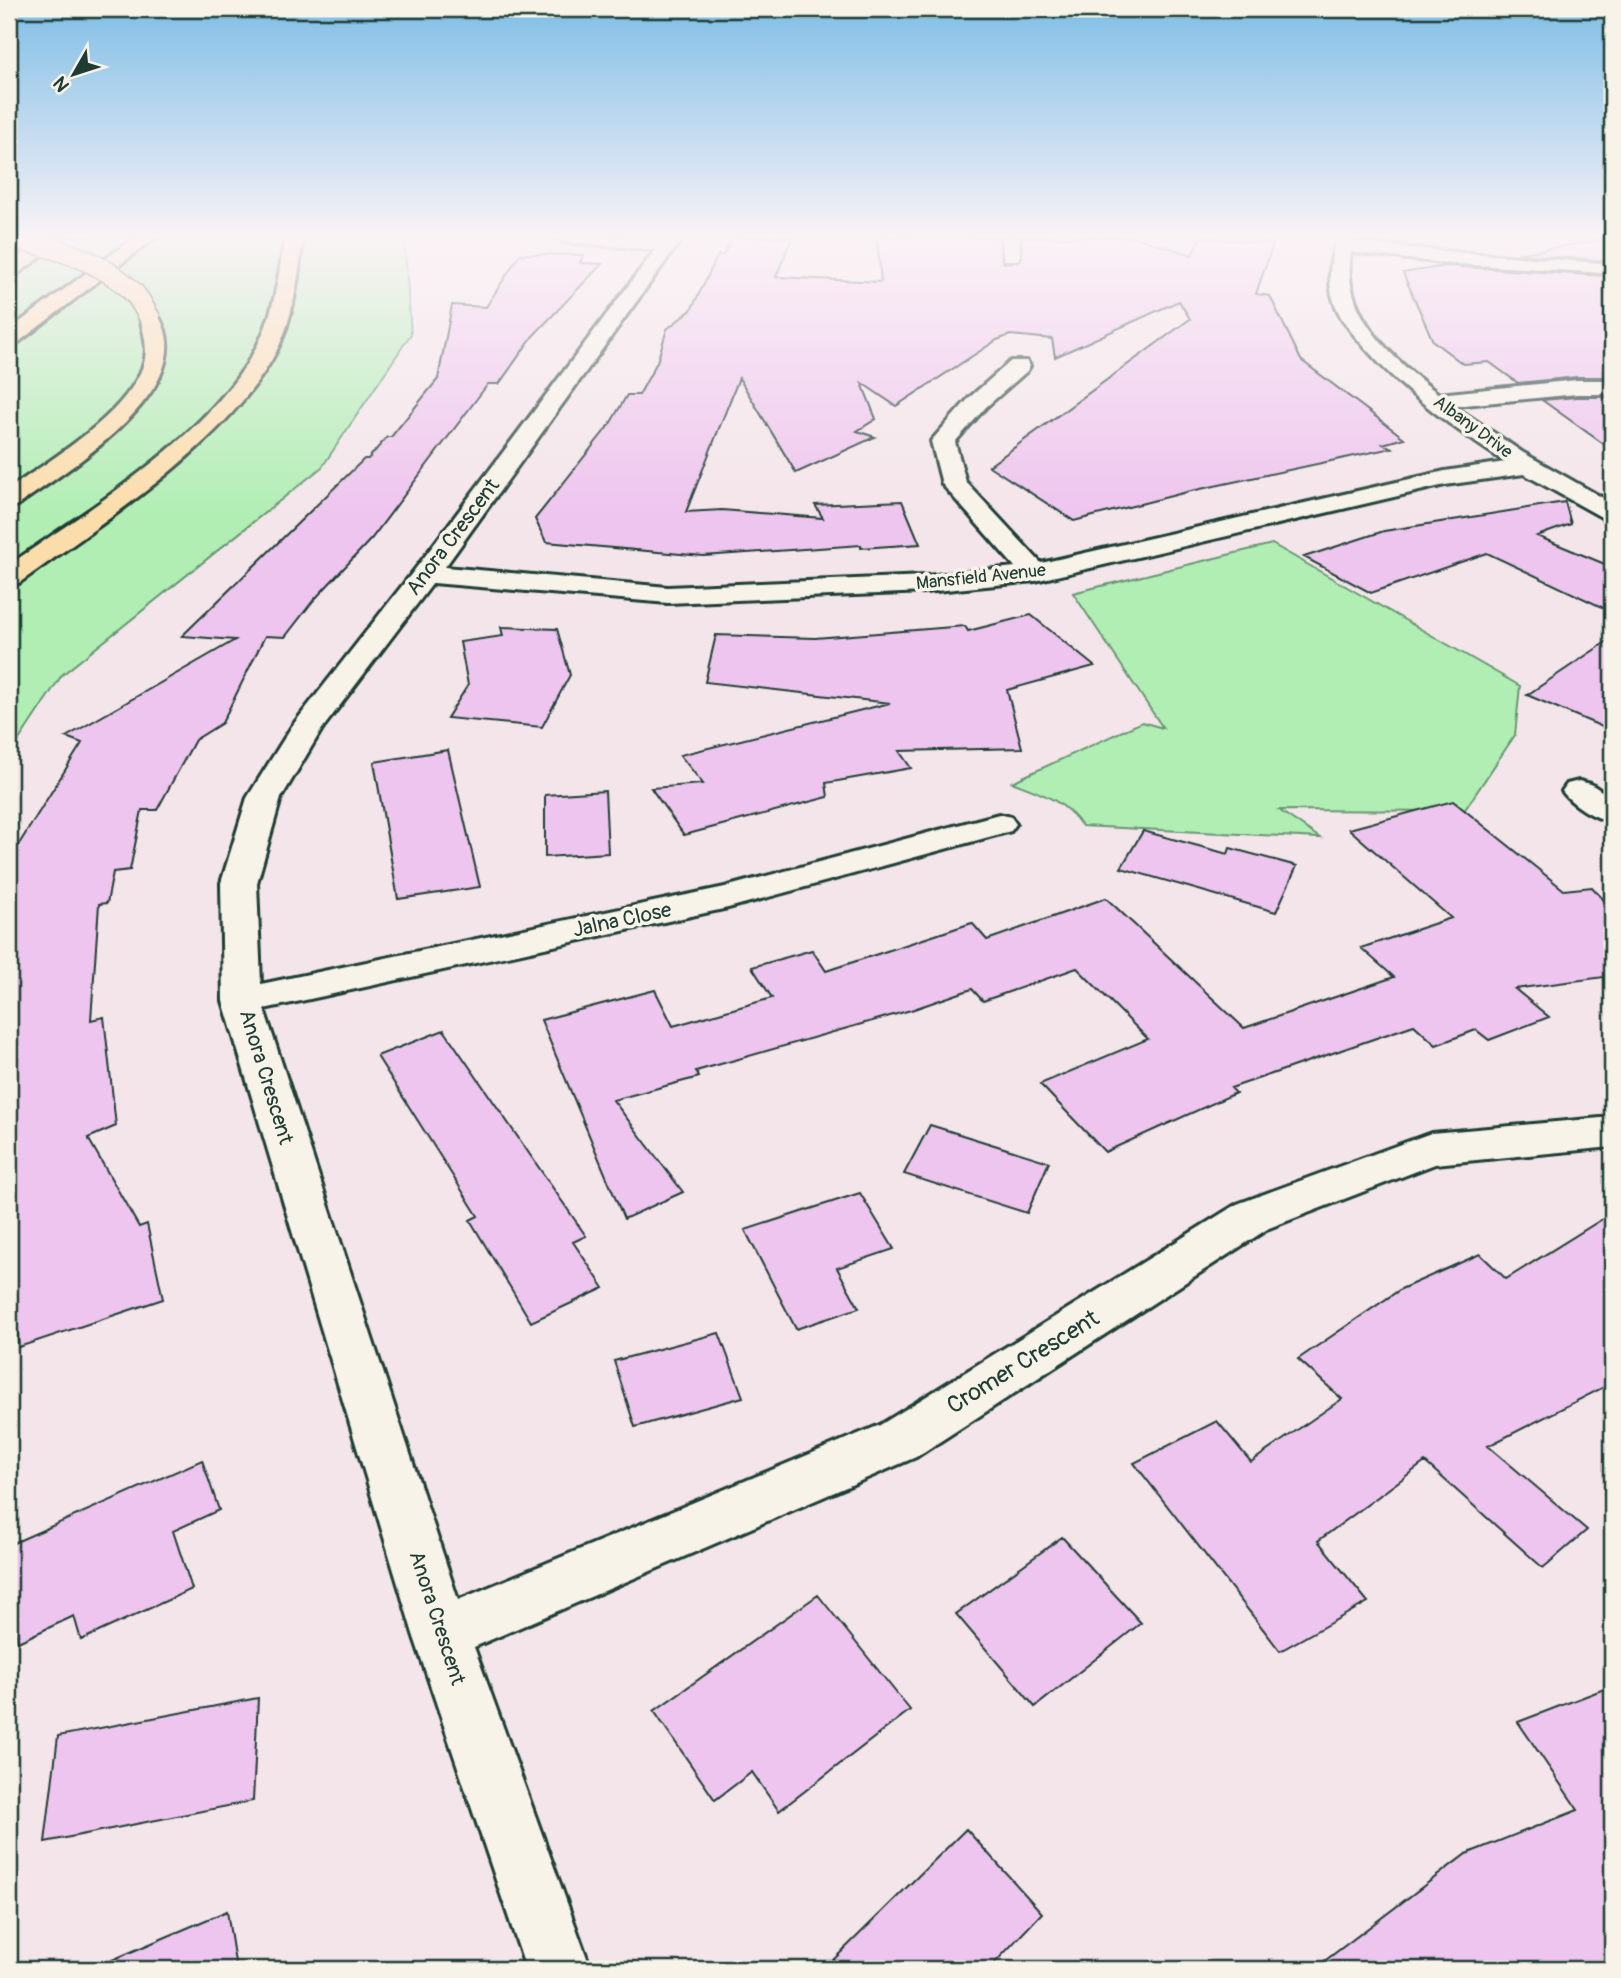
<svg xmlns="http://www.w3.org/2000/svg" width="1621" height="1978" font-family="Pangolin,sans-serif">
	<rect width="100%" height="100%" fill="#f4e5ea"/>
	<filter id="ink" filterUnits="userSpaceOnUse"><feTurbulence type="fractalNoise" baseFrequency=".0143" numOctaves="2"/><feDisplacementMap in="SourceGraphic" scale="14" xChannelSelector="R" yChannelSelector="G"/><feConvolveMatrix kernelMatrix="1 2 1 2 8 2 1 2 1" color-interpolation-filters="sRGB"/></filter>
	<g filter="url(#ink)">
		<!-- green -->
		<path fill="#b1eeb4" stroke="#689674" stroke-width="2" d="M 9,237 L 404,237 L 411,334 L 322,467 L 62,675 L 9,755 Z
			M 1272,544 L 1520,686 L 1515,735 L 1464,811 L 1279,810 L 1320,838 L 1082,826 C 1064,800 1040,793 1012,782 L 1142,722 L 1163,728 L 1073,593 Z"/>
		<!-- building -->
		<path fill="#eec5ee" stroke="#1f3d34" stroke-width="2" d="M 733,237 L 792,237 L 776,277 L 881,282 L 877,237 L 998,237 L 1004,263 L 1020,261 L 1022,237 L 1135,237 L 1192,255 L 1200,237 L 1273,244 L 1256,294 L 1270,296 L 1301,360 L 1404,438 L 1383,444 L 1392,448 L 1191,491 L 1074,521 L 989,466 L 1190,319 L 1179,301 L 1055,357 L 1052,339 L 1010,335 L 997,340 L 896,406 L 862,383 L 876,419 L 857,431 L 875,437 L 796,473 L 739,378 L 686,512 L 722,510 L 823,518 L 815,505 L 902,501 L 920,544 L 861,548 L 861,545 L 703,556 L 546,542 L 535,519 L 610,424 L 627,395 L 639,395 L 657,362 L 667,329 L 691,310 L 718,255 L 723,255 Z
			M 1612,238 L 1612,261 L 1517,254 Z
			M 520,254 L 584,255 L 580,263 L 602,264 L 533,336 L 499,384 L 488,384 L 372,538 L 313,601 L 285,637 L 265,636 L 222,723 L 195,740 L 157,810 L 142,810 L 130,870 L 113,872 L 107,903 L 99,904 L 91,1020 L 104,1017 L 116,1126 L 88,1138 L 139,1227 L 147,1224 L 163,1299 L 19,1347 L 15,1316 L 9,1318 L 9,860 L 82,743 L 66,737 L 235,640 L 182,636 L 364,459 L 368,459 L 387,437 L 391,437 L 438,379 L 452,305 L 486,307 Z
			M 1445,266 L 1605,276 L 1612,274 L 1612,377 L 1577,377 L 1518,383 L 1489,362 L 1463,364 L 1433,341 L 1403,273 Z
			M 1577,397 L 1612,397 L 1612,450 L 1542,400 Z
			M 1565,502 L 1571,524 L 1537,536 L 1612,567 L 1612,612 L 1487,553 L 1371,593 L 1304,557 L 1384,531 Z
			M 1031,615 L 1094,666 L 1007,690 L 1022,748 L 899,751 L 911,768 L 826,783 L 828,797 L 684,835 L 651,788 L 703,784 L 680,755 L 890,703 L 705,682 L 716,635 L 815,638 L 965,626 L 968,631 Z
			M 501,627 L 557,629 L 570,675 L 542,727 L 447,718 L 468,685 L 460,642 L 503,636 Z
			M 1612,638 L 1612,731 L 1527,695 Z
			M 448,750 L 480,887 L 398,899 L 374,762 Z
			M 605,791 L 608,853 L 545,857 L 545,795 Z
			M 1453,801 L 1564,890 L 1592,887 L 1612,909 L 1612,976 L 1515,989 L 1549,1017 L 1489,1040 L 1476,1030 L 1436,1045 L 1414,1025 L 1231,1088 L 1236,1093 L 1105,1152 L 1040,1084 L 1148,1039 L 1077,968 L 983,1001 L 972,989 L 911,1010 L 696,1071 L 699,1077 L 613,1100 L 683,1192 L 624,1219 L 541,1020 L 655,990 L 673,1026 L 772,998 L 752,967 L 812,950 L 826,971 L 972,923 L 987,940 L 1106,898 L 1244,1028 L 1394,977 L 1361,948 L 1451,918 L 1349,829 Z
			M 1143,831 L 1228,854 L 1230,848 L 1297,866 L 1276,912 L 1121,868 Z
			M 444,1030 L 586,1236 L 573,1242 L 604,1288 L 531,1322 L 470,1220 L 478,1216 L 377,1056 Z
			M 930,1125 L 1049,1162 L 1027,1213 L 904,1174 Z
			M 860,1193 L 894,1249 L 837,1268 L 859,1308 L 796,1329 L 745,1230 Z
			M 1612,1213 L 1612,1383 L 1488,1446 L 1587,1530 L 1543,1568 L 1425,1462 L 1318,1541 L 1368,1602 L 1280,1651 L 1134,1463 L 1217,1421 L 1251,1462 L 1342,1399 L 1298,1359 L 1401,1289 L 1480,1254 L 1506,1279 Z
			M 719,1333 L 743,1397 L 635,1427 L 614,1361 Z
			M 202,1460 L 219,1510 L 173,1531 L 192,1589 L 81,1640 L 74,1616 L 18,1642 L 9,1600 L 9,1545 Z
			M 1062,1537 L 1141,1623 L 1035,1707 L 956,1614 Z
			M 818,1595 L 910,1710 L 779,1811 L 752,1772 L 715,1800 L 654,1711 Z
			M 1612,1686 L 1612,1969 L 1314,1969 L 1466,1854 L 1578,1810 L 1518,1722 Z
			M 258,1698 L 253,1801 L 45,1842 L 58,1736 Z
			M 966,1829 L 1042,1913 L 989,1969 L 824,1969 Z
			M 227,1911 L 236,1969 L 91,1969 Z"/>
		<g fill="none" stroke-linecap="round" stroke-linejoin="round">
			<defs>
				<path id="minor" d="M 555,237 L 683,237 L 445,567 L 668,587 L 926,576 L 1015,567 L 942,484 L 931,441 L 970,397 L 1011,361 L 1027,361 L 1030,366 L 1027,371 L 986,407 L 955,442 L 966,482 L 1041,563 L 1445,471 L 1505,462 C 1455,429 1407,395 1367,350 C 1357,338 1344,325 1338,311 C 1326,288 1329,261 1337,237 L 1355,237 L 1354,242 L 1442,251 L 1612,264 L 1612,271 L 1605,273 L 1442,263 L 1351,252 C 1340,315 1394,359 1439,394 L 1577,380 L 1612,380 L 1612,394 L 1577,394 L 1454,406 L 1522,452 L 1612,503 L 1612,521 L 1603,518 L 1524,474 L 1445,485 L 1035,581 L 926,592 L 668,603 L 433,583 L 322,729 L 281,798 L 257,883 L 261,984 L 725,887 L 999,814 L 1011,817 L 1016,824 L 1011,831 L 728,908 L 264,1009 L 458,1600 L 880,1425 L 1237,1204 L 1431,1133 L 1612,1117 L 1612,1147 L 1435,1164 L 1269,1228 L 916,1457 L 474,1647 L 591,1969 L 526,1969 L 413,1634 L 223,1001 L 221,883 L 247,798 L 292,726 L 416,568 L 655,250 L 564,242 Z
					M 1001,237 L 1019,237 L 1020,256 L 1018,260 L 1004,260 Z
					M 1579,781 L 1591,784 L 1612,798 L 1612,822 C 1595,818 1573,806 1562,791 L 1567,784 Z"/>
				<path id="highway" d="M 46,237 L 67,237 L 16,275 L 9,277 L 9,263 Z
					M 135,237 L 156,237 L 16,344 L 9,346 L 9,330 Z
					M 285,237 L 303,237 C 299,271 295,306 283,337 C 243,434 102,523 19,583 L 9,585 L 9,565 C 90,508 217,432 260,340 C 275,309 279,272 285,237 Z
					M 150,312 L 157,314 C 206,387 65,471 18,505 L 9,507 L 9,489 C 51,459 125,416 143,366 C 149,350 144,333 140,318 L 143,314 Z"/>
			</defs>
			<!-- minor casing -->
			<use href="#minor" stroke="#1f3d34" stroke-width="6"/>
			<!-- highway casing -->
			<use href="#highway" stroke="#1f3d34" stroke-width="6"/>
			<!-- minor -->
			<use href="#minor" fill="#f7f3e8" fill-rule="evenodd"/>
			<!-- highway -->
			<use href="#highway" fill="#fbddab" fill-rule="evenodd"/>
			<defs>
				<path id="highway-bridge" d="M 9,237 C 52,247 100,259 132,291 C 140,298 144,309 150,318"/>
			</defs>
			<!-- highway-bridge casing -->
			<use href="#highway-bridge" stroke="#1f3d34" stroke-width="23" stroke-linecap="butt"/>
			<!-- highway-bridge -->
			<use href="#highway-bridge" stroke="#fbddab" stroke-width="20"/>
		</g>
	</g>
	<!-- sky -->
	<linearGradient id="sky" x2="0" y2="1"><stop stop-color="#7fbee6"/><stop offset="0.46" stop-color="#faf3f6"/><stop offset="1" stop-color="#faf3f6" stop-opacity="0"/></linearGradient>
	<rect width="1621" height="514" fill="url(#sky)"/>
	<g text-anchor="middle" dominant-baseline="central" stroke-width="7" stroke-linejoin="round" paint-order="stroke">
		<!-- far-street labels -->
		<g font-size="18" fill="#1f3d34" stroke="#f7f3e8">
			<text transform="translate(1473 427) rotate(36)">Albany Drive</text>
			<text transform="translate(981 577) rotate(-6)">Mansfield Avenue</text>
		</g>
		<!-- street labels -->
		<g font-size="21" fill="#1f3d34" stroke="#f7f3e8">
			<text transform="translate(453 537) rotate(-53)">Anora Crescent</text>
			<text transform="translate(622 920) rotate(-12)">Jalna Close</text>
			<text transform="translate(266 1077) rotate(73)">Anora Crescent</text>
			<text transform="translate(437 1618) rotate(72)">Anora Crescent</text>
		</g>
		<!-- near-street labels -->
		<g font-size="24" fill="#1f3d34" stroke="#f7f3e8">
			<text transform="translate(1023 1362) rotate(-32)">Cromer Crescent</text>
		</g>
	</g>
	<!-- margin -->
	<rect width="1621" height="1978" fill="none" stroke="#f7f3e8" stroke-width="35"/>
	<rect x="18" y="18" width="1586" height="1943" fill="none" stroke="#1f3d34" stroke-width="2.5" filter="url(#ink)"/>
	<!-- north arrow -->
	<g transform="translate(74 74) rotate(231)" stroke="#f7f3e8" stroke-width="5" paint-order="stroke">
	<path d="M0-5L12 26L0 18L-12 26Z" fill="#1f3d34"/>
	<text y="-10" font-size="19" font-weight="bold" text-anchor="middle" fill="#1f3d34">N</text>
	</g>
</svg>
